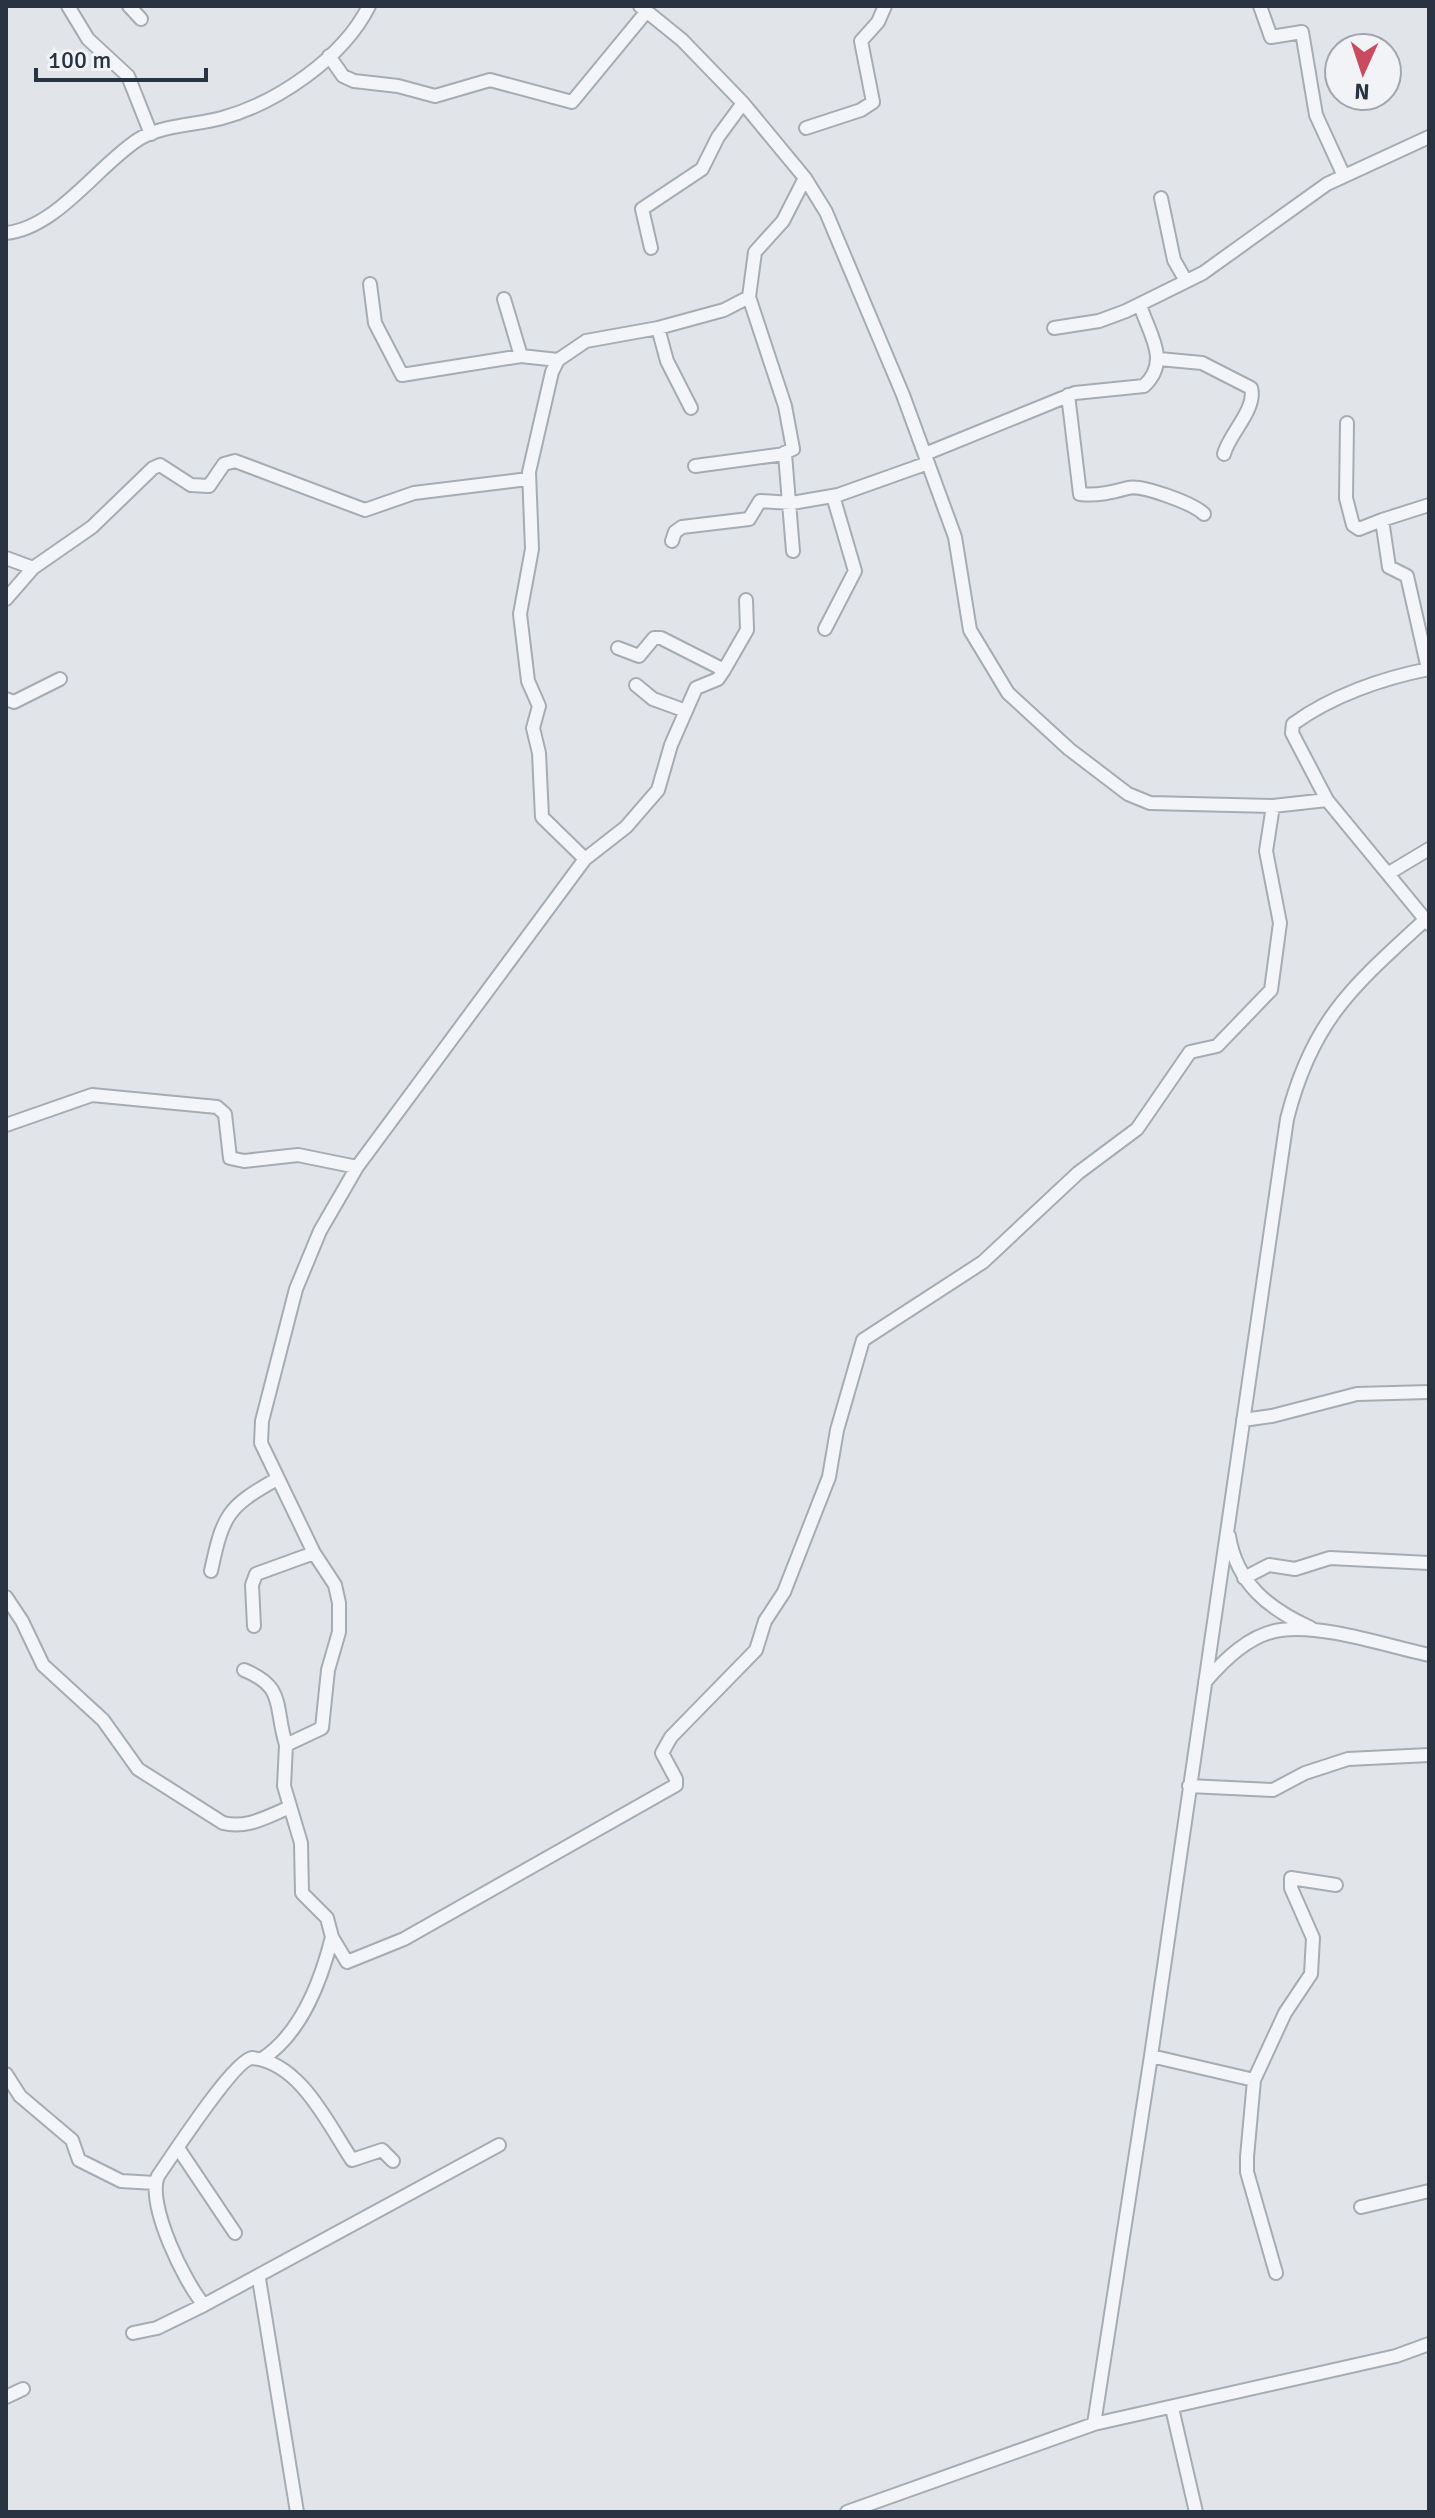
<svg xmlns="http://www.w3.org/2000/svg" width="1435" height="2518" font-family="Signika,sans-serif">
	<rect width="100%" height="100%" fill="#e1e5e9"/>
	<g fill="none" stroke-linecap="round" stroke-linejoin="round">
		<defs>
			<path id="minor" d="M 68,6 L 88,39 L 128,76 L 151,134
				M 129,6 L 141,19
				M 640,6 L 682,40 L 743,103 L 805,178 L 826,212 L 903,395 L 955,537 L 970,630 L 1008,693 L 1069,749 L 1128,794 L 1150,803 L 1273,806 L 1327,800 L 1429,924
				M 1260,6 L 1271,37 L 1302,32 L 1316,115 L 1344,176
				M 329,56 L 343,76 L 354,81 L 398,86 L 435,96 L 490,80 L 572,102 L 647,11
				M 806,128 L 861,110 L 873,102 L 861,41 L 878,22 L 885,6
				M 1161,198 L 1174,260 L 1186,281
				M 6,233 C 57,228 98,165 139,139 C 162,125 196,125 222,118 C 277,103 343,58 369,6
				M 651,248 L 642,209 L 702,169 L 718,137 L 743,103
				M 370,284 L 375,323 L 402,375 L 521,356 L 558,360
				M 504,299 L 521,356
				M 658,328 L 667,361 L 691,408
				M 1054,328 L 1099,321 L 1126,311 L 1203,273 L 1327,184 L 1429,137
				M 1159,359 L 1202,363 L 1251,388 C 1257,409 1229,434 1224,454
				M 1068,395 L 1080,494 C 1098,496 1113,492 1128,488 C 1142,484 1194,504 1204,514
				M 1347,423 L 1346,498 L 1353,525 L 1359,529 L 1382,520 L 1389,567 L 1407,576 L 1428,669
				M 784,453 L 793,449 L 785,406 L 749,297 L 755,252 L 783,221 L 805,178
				M 925,454 L 1075,393 L 1144,386 C 1171,361 1149,334 1140,305
				M 695,466 L 785,454 L 793,551
				M 1382,520 L 1429,505
				M 672,541 L 675,532 L 682,527 L 749,519 L 760,501 L 792,503 L 838,495 L 928,463
				M 6,558 L 33,568
				M 6,599 L 33,568 L 92,527 L 153,468 L 160,465 L 191,485 L 209,486 L 224,464 L 235,461 L 365,510 L 414,493 L 528,479
				M 746,600 L 747,630 L 724,670 L 718,679 L 696,688 L 671,745 L 658,790 L 626,827 L 585,859 L 357,1167 L 320,1231 L 296,1289 L 262,1421 L 261,1443 L 314,1553 L 335,1585 L 339,1603 L 339,1632 L 328,1670 L 322,1728 L 286,1745 L 284,1786 L 301,1843 L 302,1893 L 327,1918 L 332,1937 L 347,1962 L 404,1939 L 676,1785 L 676,1779 L 662,1753 L 671,1737 L 756,1650 L 765,1621 L 784,1592 L 829,1477 L 837,1430 L 863,1340 L 983,1262 L 1078,1173 L 1137,1129 L 1190,1052 L 1217,1046 L 1271,990 L 1280,923 L 1266,851 L 1273,806
				M 825,629 L 855,571 L 833,496
				M 618,648 L 639,656 L 654,638 L 661,638 L 724,670
				M 636,685 L 653,699 L 686,711
				M 6,699 L 14,702 L 60,679
				M 1327,800 L 1292,733 L 1293,724 C 1331,696 1383,678 1429,669
				M 585,859 L 542,817 L 539,753 L 533,728 L 539,706 L 528,681 L 520,614 L 532,549 L 529,472 L 552,372 L 558,360 L 586,341 L 658,328 L 724,310 L 749,297
				M 1389,873 L 1429,849
				M 6,1125 L 92,1095 L 217,1107 L 225,1114 L 230,1158 L 244,1161 L 298,1155 L 357,1167
				M 1243,1420 L 1272,1416 L 1357,1394 L 1429,1392
				M 1229,1536 C 1237,1584 1269,1609 1311,1628
				M 211,1571 C 223,1515 227,1507 277,1479
				M 1244,1578 L 1269,1565 L 1295,1569 L 1330,1558 L 1429,1563
				M 6,1597 L 22,1621 L 43,1665 L 103,1720 L 138,1769 L 223,1823 C 247,1829 266,1817 288,1808
				M 254,1626 L 252,1585 L 256,1574 L 314,1553
				M 244,1670 C 286,1687 274,1706 286,1745
				M 1205,1682 C 1224,1660 1250,1634 1281,1630 C 1323,1624 1387,1646 1429,1655
				M 1189,1786 L 1273,1790 L 1305,1773 L 1348,1759 L 1429,1755
				M 1151,2056 L 1254,2080
				M 262,2059 C 302,2033 321,1981 332,1937
				M 6,2074 L 20,2096 L 72,2140 L 79,2160 L 121,2181 L 155,2183
				M 178,2148 L 235,2233
				M 393,2161 L 382,2150 L 352,2160 C 328,2124 300,2062 252,2058 C 234,2060 172,2156 158,2176 C 146,2204 185,2283 204,2305 L 499,2145
				M 1361,2207 L 1429,2191
				M 1276,2273 L 1247,2172 L 1247,2157 L 1254,2080 L 1285,2013 L 1311,1974 L 1313,1938 L 1291,1888 L 1291,1878 L 1336,1885
				M 259,2279 L 297,2512
				M 133,2333 L 157,2328 L 204,2305
				M 6,2397 L 23,2389
				M 1172,2408 L 1196,2512
				M 1094,2424 L 1396,2356 L 1429,2344
				M 847,2512 L 1094,2424 L 1151,2056 L 1287,1119 C 1312,1020 1353,986 1425,920"/>
		</defs>
		<!-- minor casing -->
		<use href="#minor" stroke="#a6acb3" stroke-width="16"/>
		<!-- minor -->
		<use href="#minor" stroke="#f4f5f8" stroke-width="12"/>
	</g>
	<!-- border -->
	<rect width="1435" height="2518" fill="none" stroke="#2a3341" stroke-width="16"/>
	<!-- north arrow -->
	<g transform="translate(1363 72) rotate(183)"><circle r="38" fill="#f1f3f7" stroke="#a1a6ae" stroke-width="2"/>
	<path d="M0-6L14 30L0 20L-14 30Z" fill="#ca4b5f"/>
	<text y="-12" font-size="22" font-weight="bold" text-anchor="middle" fill="#2a3341">N</text>
	</g>
	<!-- scale -->
	<path d="M36 68v12h170v-12" fill="none" stroke="#2a3341" stroke-width="4"/>
	<text x="48" y="68" font-size="24" fill="#2a3341" stroke="#f1f3f7" stroke-width="6" paint-order="stroke">100 m</text>
</svg>
